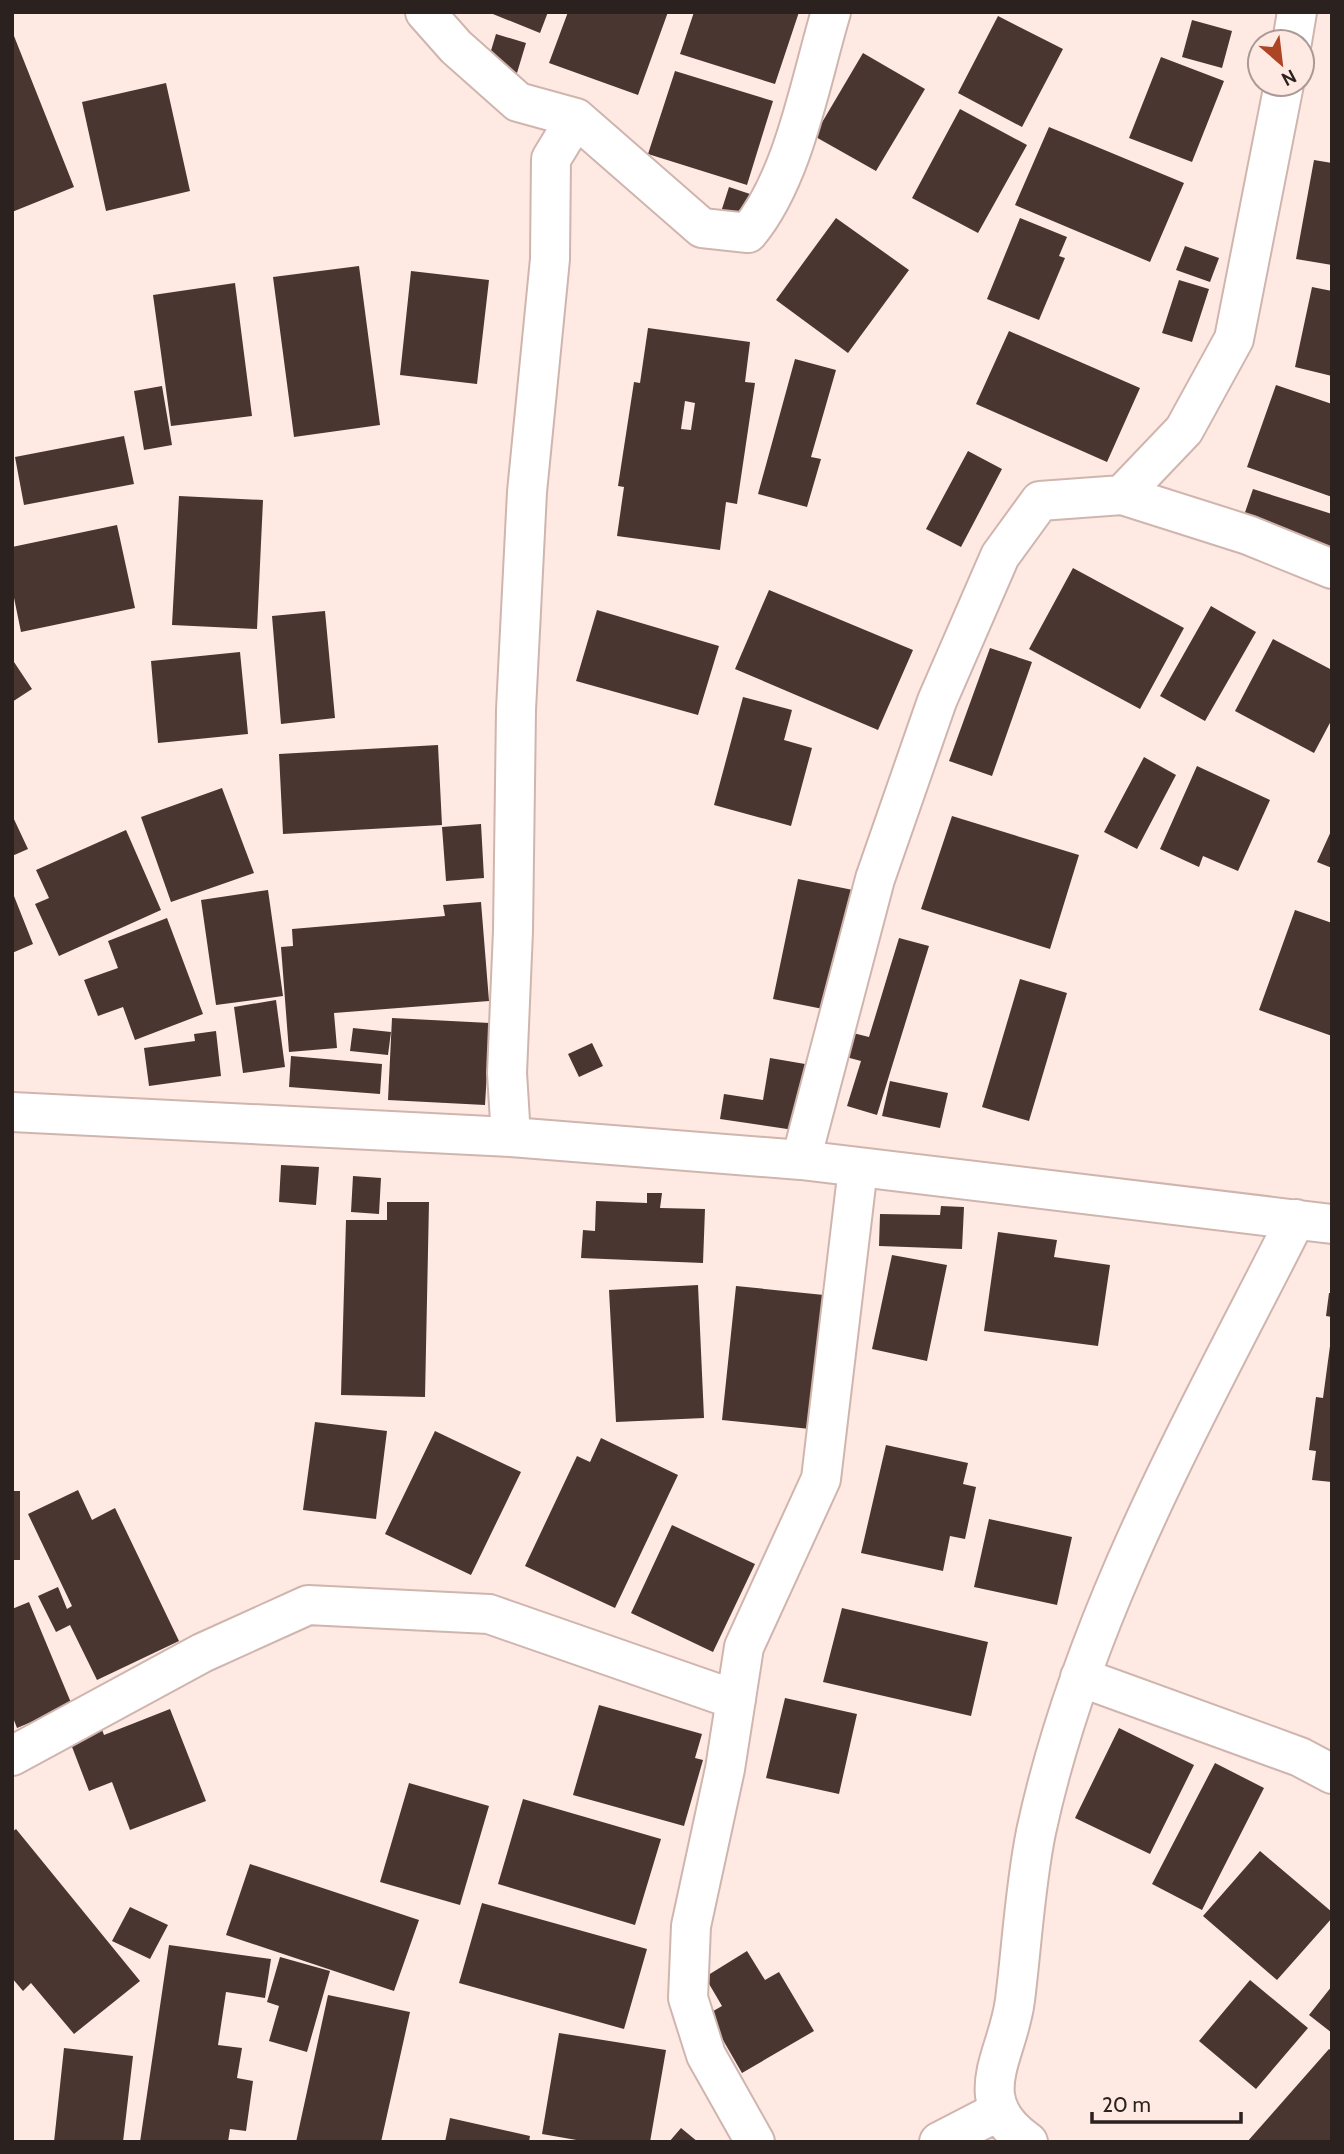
<svg xmlns="http://www.w3.org/2000/svg" width="1344" height="2154" font-family="Cabin,sans-serif">
	<rect width="100%" height="100%" fill="#ffe9e3"/>
	<!-- building -->
	<path fill="#4a3630" fill-rule="evenodd" d="M 488,12 L 548,12 L 540,33 Z
		M 568,12 L 668,12 L 638,95 L 549,63 Z
		M 694,12 L 799,12 L 775,84 L 680,54 Z
		M 998,16 L 1063,49 L 1022,127 L 958,93 Z
		M 1192,20 L 1232,31 L 1222,68 L 1182,57 Z
		M 496,34 L 526,43 L 517,73 L 487,64 Z
		M 14,36 L 74,187 L 12,212 L 12,37 Z
		M 863,53 L 925,89 L 876,171 L 814,136 Z
		M 1161,57 L 1224,81 L 1192,162 L 1129,138 Z
		M 675,71 L 773,101 L 747,185 L 648,154 Z
		M 166,83 L 190,191 L 106,211 L 82,102 Z
		M 960,109 L 1027,145 L 978,233 L 912,198 Z
		M 1049,127 L 1184,183 L 1150,262 L 1015,205 Z
		M 1314,160 L 1332,163 L 1332,265 L 1296,259 Z
		M 729,187 L 753,195 L 745,220 L 721,212 Z
		M 836,218 L 909,270 L 848,353 L 776,300 Z
		M 1020,218 L 1067,237 L 1059,256 L 1065,258 L 1039,320 L 987,299 Z
		M 1185,246 L 1219,258 L 1210,282 L 1176,270 Z
		M 359,266 L 380,425 L 294,437 L 273,277 Z
		M 411,271 L 489,280 L 477,384 L 400,375 Z
		M 1179,280 L 1209,289 L 1192,342 L 1162,333 Z
		M 235,283 L 252,416 L 171,426 L 153,295 Z
		M 1312,287 L 1332,291 L 1332,376 L 1295,367 Z
		M 648,328 L 750,342 L 745,382 L 755,383 L 737,504 L 726,502 L 720,550 L 617,536 L 624,487 L 618,486 L 634,382 L 640,383 ZM 685,401 L 695,403 L 691,430 L 681,429 Z
		M 1009,331 L 1140,388 L 1107,462 L 976,404 Z
		M 795,359 L 836,370 L 811,457 L 821,459 L 807,507 L 758,494 Z
		M 1276,385 L 1332,404 L 1332,497 L 1247,467 Z
		M 162,386 L 172,445 L 144,450 L 134,391 Z
		M 124,436 L 134,484 L 24,505 L 15,457 Z
		M 968,451 L 1002,469 L 961,547 L 926,529 Z
		M 1253,489 L 1332,514 L 1332,549 L 1242,521 Z
		M 179,496 L 263,500 L 257,629 L 172,625 Z
		M 117,525 L 135,608 L 21,632 L 12,588 L 12,547 Z
		M 1073,568 L 1184,628 L 1140,709 L 1029,649 Z
		M 769,590 L 913,650 L 878,730 L 735,669 Z
		M 1211,606 L 1256,632 L 1205,721 L 1160,696 Z
		M 597,610 L 719,646 L 698,715 L 576,681 Z
		M 325,611 L 335,718 L 281,724 L 272,616 Z
		M 1273,639 L 1332,670 L 1332,719 L 1314,753 L 1235,711 Z
		M 990,648 L 1032,662 L 992,776 L 949,761 Z
		M 240,652 L 248,734 L 158,743 L 151,661 Z
		M 12,659 L 32,689 L 12,702 Z
		M 743,697 L 792,710 L 784,740 L 812,748 L 791,826 L 714,805 Z
		M 438,745 L 442,825 L 283,834 L 279,754 Z
		M 1144,757 L 1176,775 L 1137,849 L 1104,832 Z
		M 1197,766 L 1270,800 L 1238,871 L 1203,856 L 1199,867 L 1160,849 Z
		M 222,788 L 254,873 L 171,902 L 141,817 Z
		M 12,815 L 28,849 L 12,856 Z
		M 952,816 L 1079,855 L 1050,949 L 921,909 Z
		M 481,824 L 484,878 L 446,881 L 442,827 Z
		M 1332,829 L 1332,868 L 1317,862 Z
		M 126,830 L 161,910 L 59,956 L 35,904 L 49,898 L 36,870 Z
		M 798,879 L 853,890 L 828,1010 L 773,999 Z
		M 268,890 L 283,996 L 216,1005 L 201,900 Z
		M 12,891 L 33,944 L 12,953 Z
		M 481,902 L 489,1001 L 334,1013 L 337,1048 L 289,1052 L 281,947 L 293,946 L 292,929 L 445,916 L 443,905 Z
		M 1295,910 L 1332,923 L 1332,1036 L 1259,1010 Z
		M 167,918 L 203,1014 L 135,1040 L 123,1007 L 98,1016 L 84,980 L 118,968 L 108,941 Z
		M 899,938 L 929,946 L 877,1115 L 847,1106 L 861,1061 L 846,1057 L 853,1033 L 869,1037 Z
		M 1020,979 L 1067,993 L 1029,1121 L 982,1107 Z
		M 276,1000 L 285,1067 L 243,1073 L 234,1007 Z
		M 392,1018 L 490,1023 L 485,1105 L 388,1100 Z
		M 353,1028 L 391,1032 L 388,1055 L 350,1051 Z
		M 216,1031 L 221,1076 L 149,1086 L 144,1048 L 195,1041 L 194,1034 Z
		M 592,1043 L 603,1066 L 579,1077 L 568,1054 Z
		M 291,1056 L 382,1064 L 380,1094 L 289,1087 Z
		M 770,1058 L 805,1064 L 794,1130 L 720,1119 L 724,1094 L 763,1100 Z
		M 890,1081 L 948,1093 L 940,1128 L 882,1116 Z
		M 281,1165 L 319,1167 L 316,1205 L 279,1202 Z
		M 353,1176 L 381,1178 L 379,1214 L 351,1212 Z
		M 647,1193 L 662,1193 L 660,1208 L 705,1209 L 703,1263 L 581,1258 L 583,1230 L 595,1231 L 596,1201 L 647,1203 Z
		M 387,1202 L 429,1202 L 425,1397 L 341,1395 L 346,1220 L 387,1220 Z
		M 941,1206 L 964,1207 L 962,1249 L 879,1246 L 880,1214 L 940,1215 Z
		M 998,1232 L 1057,1240 L 1054,1257 L 1110,1265 L 1098,1346 L 984,1331 Z
		M 892,1255 L 947,1265 L 927,1361 L 872,1349 Z
		M 698,1285 L 704,1418 L 616,1422 L 609,1290 Z
		M 736,1286 L 824,1295 L 810,1429 L 722,1420 Z
		M 1329,1293 L 1332,1293 L 1332,1317 L 1326,1316 Z
		M 1330,1346 L 1332,1346 L 1332,1482 L 1312,1480 L 1316,1451 L 1309,1450 L 1316,1397 L 1323,1398 Z
		M 315,1422 L 387,1431 L 376,1519 L 303,1510 Z
		M 435,1431 L 521,1472 L 471,1575 L 385,1534 Z
		M 601,1438 L 678,1475 L 615,1608 L 525,1566 L 577,1456 L 590,1462 Z
		M 886,1445 L 968,1463 L 963,1484 L 976,1487 L 965,1539 L 950,1536 L 943,1571 L 861,1553 Z
		M 78,1490 L 92,1520 L 115,1508 L 179,1641 L 97,1680 L 70,1625 L 56,1632 L 38,1596 L 58,1587 L 67,1609 L 72,1606 L 28,1514 Z
		M 12,1491 L 20,1491 L 20,1560 L 12,1560 Z
		M 989,1519 L 1072,1537 L 1057,1605 L 974,1587 Z
		M 672,1525 L 755,1564 L 713,1652 L 631,1613 Z
		M 29,1602 L 72,1705 L 17,1728 L 12,1715 L 12,1609 Z
		M 842,1608 L 988,1642 L 971,1716 L 823,1682 Z
		M 785,1698 L 857,1714 L 839,1794 L 766,1778 Z
		M 599,1705 L 702,1734 L 695,1758 L 703,1760 L 684,1826 L 573,1795 Z
		M 170,1709 L 206,1801 L 130,1830 L 112,1782 L 89,1791 L 69,1739 L 101,1727 L 104,1735 Z
		M 1119,1728 L 1194,1765 L 1150,1854 L 1075,1818 Z
		M 1215,1763 L 1264,1788 L 1202,1910 L 1152,1884 Z
		M 409,1783 L 489,1806 L 460,1905 L 380,1882 Z
		M 523,1799 L 661,1839 L 635,1925 L 498,1884 Z
		M 16,1829 L 140,1981 L 74,2034 L 31,1983 L 23,1991 L 12,1978 L 12,1832 Z
		M 1260,1851 L 1332,1912 L 1332,1918 L 1277,1980 L 1203,1916 Z
		M 250,1864 L 419,1920 L 394,1991 L 226,1935 Z
		M 482,1903 L 647,1949 L 624,2029 L 459,1983 Z
		M 130,1907 L 168,1925 L 150,1959 L 112,1941 Z
		M 169,1945 L 271,1959 L 265,1998 L 226,1992 L 218,2045 L 242,2048 L 237,2078 L 253,2081 L 246,2131 L 230,2129 L 228,2142 L 140,2142 Z
		M 747,1951 L 765,1980 L 779,1972 L 814,2031 L 742,2073 L 708,2014 L 722,2006 L 705,1977 Z
		M 280,1957 L 330,1971 L 307,2052 L 269,2041 L 279,2006 L 267,2002 Z
		M 1250,1980 L 1308,2028 L 1256,2089 L 1199,2041 Z
		M 1332,1986 L 1332,2033 L 1309,2015 Z
		M 328,1995 L 410,2012 L 381,2142 L 296,2142 Z
		M 559,2033 L 666,2050 L 650,2142 L 588,2142 L 542,2134 Z
		M 64,2048 L 133,2056 L 123,2142 L 54,2142 Z
		M 1329,2049 L 1332,2051 L 1332,2142 L 1247,2142 Z
		M 450,2118 L 530,2136 L 529,2142 L 445,2142 Z
		M 681,2128 L 698,2142 L 669,2142 Z"/>
	<g fill="none" stroke-linecap="round" stroke-linejoin="round">
		<defs>
			<path id="minor" d="M 425,12 L 456,47 L 518,102 L 576,118 L 702,228 L 748,233 C 794,178 810,82 831,12
				M 1292,42 L 1297,12
				M 1122,495 L 1248,535 L 1332,569
				M 12,1112 L 511,1137 L 801,1160 L 1332,1224
				M 511,1137 L 507,1073 L 513,931 L 516,710 L 527,492 L 550,259 L 551,159 L 576,118
				M 801,1160 L 875,879 L 937,701 L 1000,556 L 1040,501 L 1122,495 L 1184,430 L 1234,339 L 1284,84
				M 1080,1677 L 1300,1757 L 1332,1774
				M 12,1756 L 202,1653 L 308,1605 L 489,1614 L 736,1700
				M 755,2142 L 706,2055 L 688,1998 L 691,1926 L 725,1769 L 744,1647 L 821,1479 L 858,1168
				M 939,2142 L 997,2112
				M 1028,2142 C 966,2099 1008,2057 1015,2000 C 1022,1944 1025,1886 1036,1832 C 1083,1613 1196,1417 1296,1219"/>
		</defs>
		<!-- minor casing -->
		<use href="#minor" stroke="#cfb5ae" stroke-width="42"/>
		<!-- minor -->
		<use href="#minor" stroke="#fff" stroke-width="38"/>
	</g>
	<!-- border -->
	<rect width="1344" height="2154" fill="none" stroke="#2b211e" stroke-width="28"/>
	<!-- north arrow -->
	<g transform="translate(1281 63) rotate(152)"><circle r="33" fill="#ffe9e3" stroke="#aa9994" stroke-width="2"/>
	<path d="M0-5L12 26L0 18L-12 26Z" fill="#ad4524"/>
	<text y="-10" font-size="19" font-weight="bold" text-anchor="middle" fill="#2b211e">N</text>
	</g>
	<!-- scale -->
	<path d="M1092 2112v10h149v-10" fill="none" stroke="#2b211e" stroke-width="3.5"/>
	<text x="1102" y="2112" font-size="21" fill="#2b211e" stroke="#ffe9e3" stroke-width="5" paint-order="stroke">20 m</text>
</svg>
